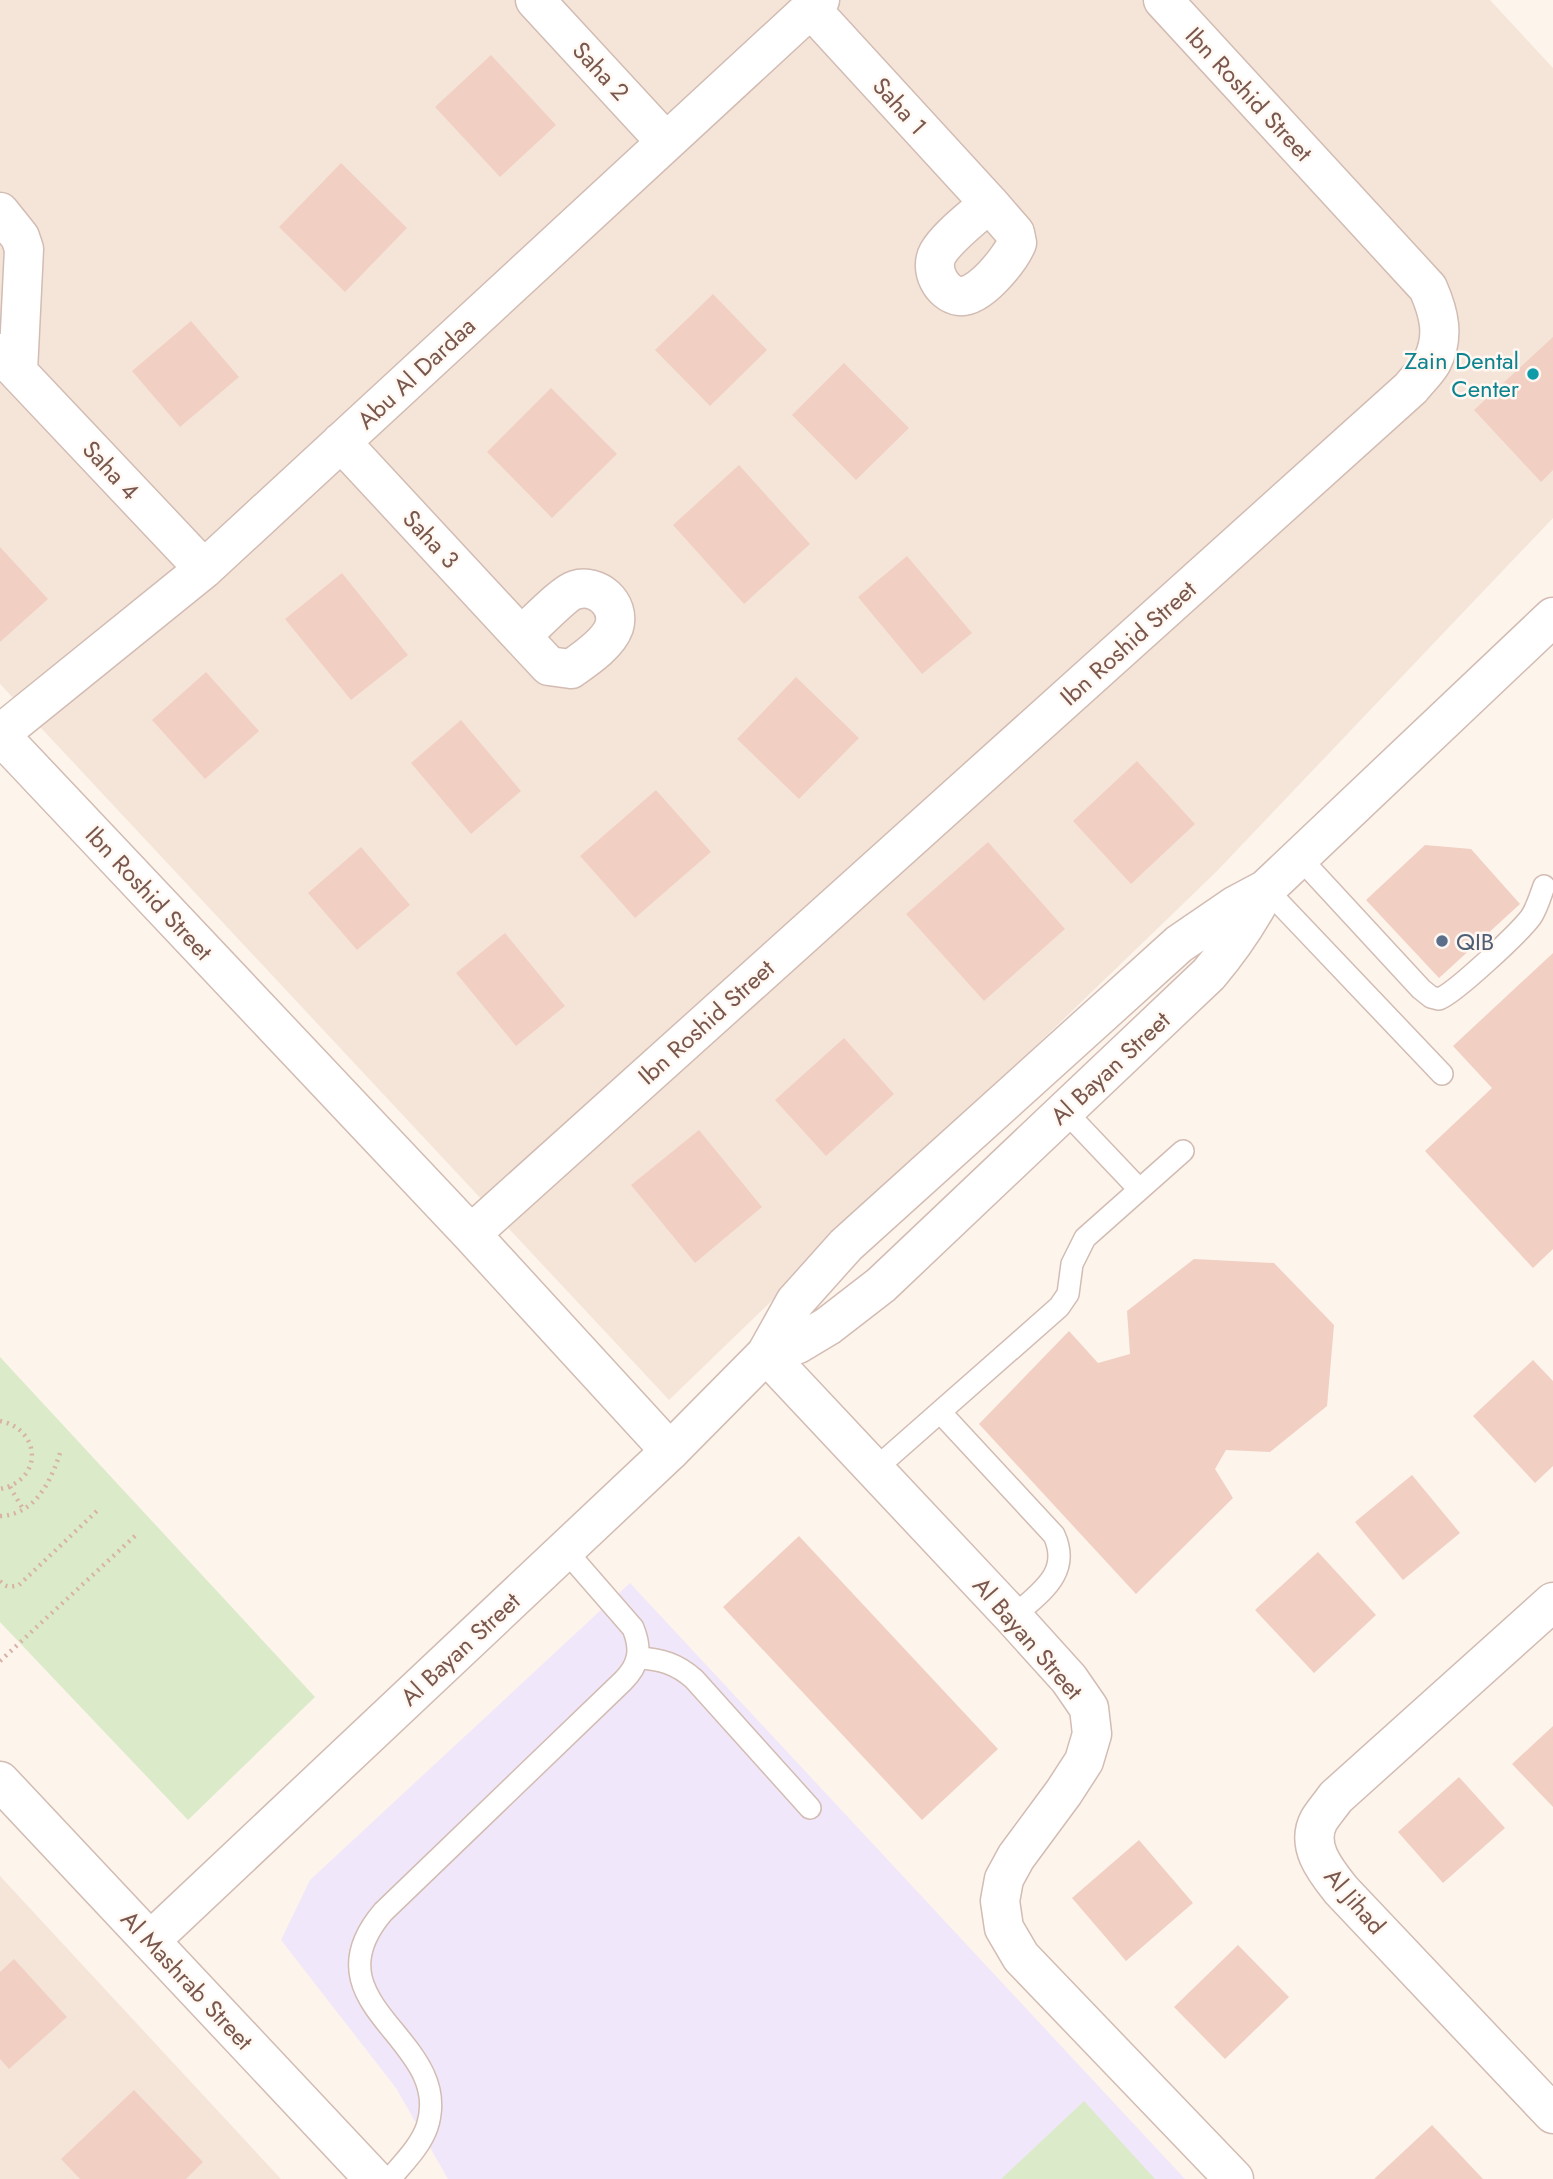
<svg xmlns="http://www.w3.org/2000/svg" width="1553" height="2179" font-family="Jost,sans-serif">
	<rect width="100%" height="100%" fill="#fdf4eb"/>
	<!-- residential -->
	<path fill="#f5e5d9" d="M 0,0 L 1490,0 L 1553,68 L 1553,518 L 1216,872 L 669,1400 L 0,684 Z
		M 0,1876 L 281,2179 L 0,2179 Z"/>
	<!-- education -->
	<path fill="#f1e7fa" d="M 630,1583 L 1185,2179 L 448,2179 L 396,2088 L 281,1940 L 310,1880 Z"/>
	<!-- green -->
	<path fill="#dbebc9" d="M 0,1357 L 315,1697 L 188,1820 L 0,1622 Z
		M 1084,2101 L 1155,2179 L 1001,2179 Z"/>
	<!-- building -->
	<path fill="#f2cfc3" d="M 491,55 L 556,125 L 500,177 L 435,107 Z
		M 341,163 L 407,228 L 345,292 L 279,227 Z
		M 713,294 L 767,350 L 710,406 L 655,350 Z
		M 191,321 L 239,377 L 180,427 L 132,371 Z
		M 1553,337 L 1553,470 L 1541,482 L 1474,410 Z
		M 844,363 L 909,428 L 856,480 L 792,415 Z
		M 551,388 L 617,454 L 552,518 L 487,452 Z
		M 739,465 L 810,544 L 744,604 L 673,525 Z
		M 0,547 L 48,599 L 0,642 Z
		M 907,556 L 972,633 L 922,674 L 858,597 Z
		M 342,573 L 408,655 L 351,700 L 285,619 Z
		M 206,672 L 259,731 L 205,779 L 152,720 Z
		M 796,677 L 859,738 L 799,799 L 737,739 Z
		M 461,720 L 521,791 L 471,834 L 411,763 Z
		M 1137,761 L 1195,824 L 1131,884 L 1073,821 Z
		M 656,790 L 711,852 L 635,918 L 580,856 Z
		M 988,842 L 1065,929 L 984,1001 L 906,914 Z
		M 1425,845 L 1471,849 L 1520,904 L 1439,978 L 1366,900 Z
		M 361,847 L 410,905 L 357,950 L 308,893 Z
		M 505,933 L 565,1006 L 516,1046 L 456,973 Z
		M 1553,953 L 1553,1249 L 1533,1268 L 1425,1151 L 1492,1088 L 1453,1046 Z
		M 844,1038 L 894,1094 L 826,1156 L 775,1100 Z
		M 699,1130 L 762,1207 L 695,1263 L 631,1185 Z
		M 1194,1259 L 1274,1263 L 1334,1325 L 1327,1406 L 1270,1452 L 1226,1450 L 1215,1469 L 1233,1498 L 1136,1594 L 979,1424 L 1069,1331 L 1098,1363 L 1130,1354 L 1127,1311 Z
		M 1533,1360 L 1553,1381 L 1553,1466 L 1535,1483 L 1473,1416 Z
		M 1412,1475 L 1460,1533 L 1403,1580 L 1355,1522 Z
		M 799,1536 L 998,1749 L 922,1820 L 723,1607 Z
		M 1318,1552 L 1376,1615 L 1314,1673 L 1255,1610 Z
		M 1553,1726 L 1553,1807 L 1512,1764 Z
		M 1459,1777 L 1505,1828 L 1443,1883 L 1398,1832 Z
		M 1139,1840 L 1193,1903 L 1126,1961 L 1072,1898 Z
		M 1238,1945 L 1289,1997 L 1225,2059 L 1174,2007 Z
		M 14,1959 L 67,2017 L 9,2069 L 0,2059 L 0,1972 Z
		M 134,2090 L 203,2162 L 186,2179 L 80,2179 L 61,2159 Z
		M 1432,2125 L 1483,2179 L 1374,2179 Z"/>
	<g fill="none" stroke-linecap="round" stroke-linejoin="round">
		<defs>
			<path id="service" d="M 1299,857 L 1421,989 L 1431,997 L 1439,999 C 1455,993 1519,933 1531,917 C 1537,908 1540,897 1544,886
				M 1266,889 L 1442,1074
				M 1065,1111 L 1139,1189
				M 940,1412 L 1054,1535 C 1072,1574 1039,1593 1013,1617
				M 874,1470 L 1059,1307 L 1068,1294 L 1072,1264 L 1085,1238 L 1183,1151
				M 639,1658 C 661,1659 677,1664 694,1679 L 810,1808
				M 390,2179 C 403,2163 420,2147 427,2127 C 456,2039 303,2006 383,1912 L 623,1681 C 639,1665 642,1650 633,1628 L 566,1551"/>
			<path id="minor" d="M 535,0 L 666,142
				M 811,9 L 989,203 L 1015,233 L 1017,243 C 1010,259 979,299 959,296 C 941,293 929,269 938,253 C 948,236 974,217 989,203
				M 0,212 L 20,237 L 24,249 L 18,371
				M 0,353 L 204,569
				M 341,442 L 521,636 L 549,666 L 571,669 C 585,659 608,644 614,627 C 621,604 597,583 575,590 C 564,593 532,627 521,636
				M 0,734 L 204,569 L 820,0
				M 0,735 L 471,1234 L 670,1451
				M 471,1234 L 1411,388 C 1418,379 1427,371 1432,362 C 1445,336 1439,313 1428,288 L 1163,0
				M 766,1354 L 1013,1617 L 1069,1679 L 1089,1708 L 1092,1734 L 1084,1761 L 1064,1792 L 1016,1857 L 1004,1879 L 1000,1901 L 1004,1928 L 1021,1957 L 1234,2179
				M 1553,1602 L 1336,1797 C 1331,1804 1324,1812 1319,1820 C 1305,1846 1326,1871 1341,1890 L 1553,2114"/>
			<path id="tertiary" d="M 766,1354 L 798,1344 L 828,1326 L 881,1285 L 1209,974 C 1232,947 1250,920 1266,889
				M 0,1781 L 374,2179
				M 150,1941 L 670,1451 L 766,1354 L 795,1302 L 846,1245 L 1179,944 L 1236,905 L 1266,889 L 1553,617"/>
		</defs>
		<!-- service casing -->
		<use href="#service" stroke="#d2bcb3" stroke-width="24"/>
		<!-- minor casing -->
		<use href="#minor" stroke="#d2bcb3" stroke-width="41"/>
		<!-- tertiary casing -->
		<use href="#tertiary" stroke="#d2bcb3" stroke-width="41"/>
		<!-- path -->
		<path stroke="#d8b2a5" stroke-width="4.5" stroke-dasharray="2 5" stroke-linecap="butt" d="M 0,1421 C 42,1430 43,1480 0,1489
			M 10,1487 L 23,1509
			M 0,1516 C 35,1515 51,1481 60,1453
			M 0,1581 C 6,1588 11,1587 19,1585 L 99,1509
			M 0,1661 L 136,1535"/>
		<!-- service -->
		<use href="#service" stroke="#fff" stroke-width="21"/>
		<!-- minor -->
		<use href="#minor" stroke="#fff" stroke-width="38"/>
		<!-- tertiary -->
		<use href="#tertiary" stroke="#fff" stroke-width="38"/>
	</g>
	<!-- markers -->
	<circle fill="#0f9aa8" stroke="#fff8f2" stroke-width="2.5" cx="1533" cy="374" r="7"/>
	<circle fill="#5c6f8a" stroke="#fff8f2" stroke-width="2.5" cx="1442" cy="941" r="7"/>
	<g text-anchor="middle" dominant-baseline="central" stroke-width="5" stroke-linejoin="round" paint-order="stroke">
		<!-- street labels -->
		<g font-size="24" fill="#79574d" stroke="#fff8f2">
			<text transform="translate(601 71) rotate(47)">Saha 2</text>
			<text transform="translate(1249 94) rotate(47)">Ibn Roshid Street</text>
			<text transform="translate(900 106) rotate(48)">Saha 1</text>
			<text transform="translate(416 373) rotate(-43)">Abu Al Dardaa</text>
			<text transform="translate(111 470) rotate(47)">Saha 4</text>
			<text transform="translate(431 539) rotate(47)">Saha 3</text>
			<text transform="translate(1128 643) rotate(-42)">Ibn Roshid Street</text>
			<text transform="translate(149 893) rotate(47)">Ibn Roshid Street</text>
			<text transform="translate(706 1022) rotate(-42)">Ibn Roshid Street</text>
			<text transform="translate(1110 1068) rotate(-43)">Al Bayan Street</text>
			<text transform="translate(1028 1638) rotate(49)">Al Bayan Street</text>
			<text transform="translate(460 1649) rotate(-43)">Al Bayan Street</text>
			<text transform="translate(1355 1901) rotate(49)">Al Jihad</text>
			<text transform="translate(187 1980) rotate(47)">Al Mashrab Street</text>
		</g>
		<!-- culture labels -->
		<g font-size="24" fill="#0d838f" stroke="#fff8f2" text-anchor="end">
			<text x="1519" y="360">Zain Dental<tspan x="1519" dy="28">Center</tspan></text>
		</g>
		<!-- service labels -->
		<g font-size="24" fill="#4e5e75" stroke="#fff8f2" text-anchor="start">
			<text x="1456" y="941">QIB</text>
		</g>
	</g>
</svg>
